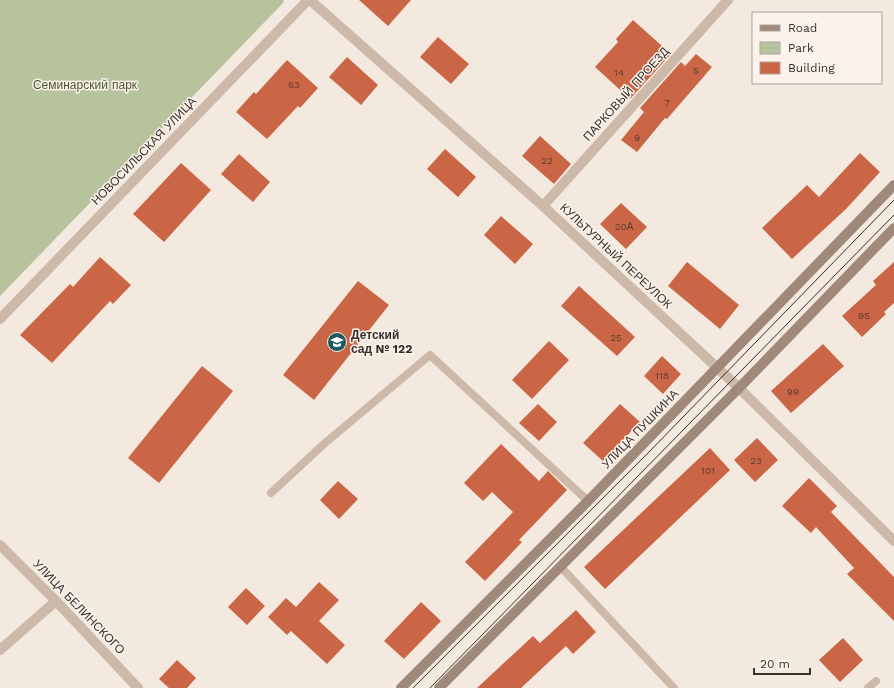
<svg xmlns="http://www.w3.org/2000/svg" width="894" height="688" font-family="'Work Sans',sans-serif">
	<rect width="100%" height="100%" fill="#f3e9de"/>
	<!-- green -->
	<path fill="#b6c39d" d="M 0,0 L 283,0 L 284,2 L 0,296 Z"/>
	<!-- building -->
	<path fill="#ca6645" d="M 359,0 L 411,0 L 388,26 Z
		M 633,20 L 671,54 L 630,99 L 595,67 L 618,42 L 616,39 Z
		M 438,37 L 469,64 L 451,84 L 420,57 Z
		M 696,54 L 712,67 L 667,119 L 665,118 L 637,152 L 621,140 L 644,112 L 640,108 L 681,62 L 685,66 Z
		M 347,57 L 378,85 L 361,105 L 329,77 Z
		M 287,60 L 318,88 L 300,108 L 298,106 L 267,139 L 236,112 L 254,92 L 256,94 Z
		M 540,136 L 571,164 L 554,184 L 522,156 Z
		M 445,149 L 476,177 L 458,197 L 427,169 Z
		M 860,153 L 880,172 L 846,209 L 792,259 L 762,228 L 807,185 L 819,197 Z
		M 239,154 L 270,182 L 253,202 L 221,174 Z
		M 181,163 L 211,190 L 164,242 L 133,214 Z
		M 621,203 L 647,227 L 626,249 L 600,224 Z
		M 501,216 L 533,244 L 515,264 L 484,235 Z
		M 100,257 L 131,285 L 113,304 L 110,301 L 52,363 L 20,335 L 70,284 L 73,287 Z
		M 687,262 L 739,305 L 720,329 L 668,286 Z
		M 894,262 L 894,303 L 884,312 L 886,314 L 862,337 L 842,316 L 876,285 L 873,281 Z
		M 358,281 L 389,305 L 314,400 L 283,375 Z
		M 579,286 L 635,337 L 617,356 L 561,306 Z
		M 549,341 L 569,360 L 532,399 L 512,380 Z
		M 823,344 L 844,366 L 791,413 L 771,391 Z
		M 662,356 L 681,374 L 663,394 L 644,376 Z
		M 202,366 L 233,391 L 159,483 L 128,458 Z
		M 538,404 L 557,422 L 539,441 L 519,423 Z
		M 620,404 L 640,422 L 603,461 L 583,443 Z
		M 757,438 L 778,460 L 755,482 L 734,460 Z
		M 501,444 L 539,481 L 548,471 L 567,490 L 519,540 L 522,542 L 485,581 L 465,562 L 513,512 L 492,492 L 483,501 L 464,483 Z
		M 710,448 L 730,470 L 605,589 L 584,567 Z
		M 809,478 L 837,506 L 831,512 L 894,577 L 894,621 L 847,574 L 854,568 L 816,527 L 811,533 L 782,506 Z
		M 338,481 L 358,499 L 339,519 L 320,500 Z
		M 319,582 L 339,600 L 319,621 L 345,645 L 327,664 L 291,631 L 287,635 L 268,617 L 286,598 L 296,607 Z
		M 246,588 L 265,606 L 247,625 L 228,607 Z
		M 421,602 L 441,621 L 404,659 L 384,641 Z
		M 576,610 L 596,632 L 573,654 L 566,646 L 521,688 L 477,688 L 533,636 L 540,643 Z
		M 843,638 L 863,660 L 840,682 L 819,660 Z
		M 177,660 L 196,678 L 187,688 L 169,688 L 159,679 Z"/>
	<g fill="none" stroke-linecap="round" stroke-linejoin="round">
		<!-- service -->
		<path stroke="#ccb9a9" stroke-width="8" d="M 271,493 L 325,443 L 430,355 L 588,501
			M 560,566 L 674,688
			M 868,688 L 876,681"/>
		<!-- minor -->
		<path stroke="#ccb9a9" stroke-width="10" d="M 310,0 L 543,206 L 739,388 L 894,541
			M 543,206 L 728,0
			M 0,319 L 308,0
			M 0,545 L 56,601 L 138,688
			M 0,650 L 56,601"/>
		<!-- secondary -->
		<path stroke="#a0887a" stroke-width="10" d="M 401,688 L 588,501 L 894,185
			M 439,688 L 739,388 L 894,228"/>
		<!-- tram -->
		<path stroke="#392e29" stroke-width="1" d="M 413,688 L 648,453 L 894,200
			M 430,688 L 894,215"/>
	</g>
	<!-- icons -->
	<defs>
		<symbol id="school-disc" viewBox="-11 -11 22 22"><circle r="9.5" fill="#1d585d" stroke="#fbf3eb"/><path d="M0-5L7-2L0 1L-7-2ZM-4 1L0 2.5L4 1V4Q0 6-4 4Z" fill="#fff"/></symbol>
	</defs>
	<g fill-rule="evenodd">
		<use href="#school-disc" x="326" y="331" width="22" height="22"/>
	</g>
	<g text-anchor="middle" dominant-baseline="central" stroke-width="3" stroke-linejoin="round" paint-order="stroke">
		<!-- number labels -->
		<g font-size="10" fill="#5d3c30">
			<text x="696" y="70">5</text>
			<text x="619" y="72">14</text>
			<text x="294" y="84">63</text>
			<text x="667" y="102">7</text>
			<text x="637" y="137">9</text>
			<text x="547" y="160">22</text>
			<text x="624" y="226">20А</text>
			<text x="864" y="315">95</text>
			<text x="616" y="337">25</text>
			<text x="662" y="375">118</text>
			<text x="793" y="391">99</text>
			<text x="756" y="460">23</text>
			<text x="708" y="470">101</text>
		</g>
		<!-- park labels -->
		<g font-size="12" fill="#48582c" stroke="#fbf3eb">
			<text x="85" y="85">Семинарский парк</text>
		</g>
		<!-- street labels -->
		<g font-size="12" fill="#392e29" stroke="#fbf3eb">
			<text transform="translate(626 94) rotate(-48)">ПАРКОВЫЙ ПРОЕЗД</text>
			<text transform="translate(144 151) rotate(-46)">НОВОСИЛЬСКАЯ УЛИЦА</text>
			<text transform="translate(616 256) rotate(43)">КУЛЬТУРНЫЙ ПЕРЕУЛОК</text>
			<text transform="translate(640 429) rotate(-46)">УЛИЦА ПУШКИНА</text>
			<text transform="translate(79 607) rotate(46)">УЛИЦА БЕЛИНСКОГО</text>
		</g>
		<!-- poi labels -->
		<g font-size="12" font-weight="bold" fill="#392e29" stroke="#fbf3eb" text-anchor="start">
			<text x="351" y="335">Детский<tspan x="351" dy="14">сад № 122</tspan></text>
		</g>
	</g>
	<!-- legend -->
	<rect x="752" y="12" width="130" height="72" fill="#fbf3eb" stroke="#ada49d"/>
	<rect x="760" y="25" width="20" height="6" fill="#a0887a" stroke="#ada49d"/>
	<text x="788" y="32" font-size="12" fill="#392e29">Road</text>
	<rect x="760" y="42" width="20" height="12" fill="#b6c39d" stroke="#ada49d"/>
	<text x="788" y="52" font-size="12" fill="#392e29">Park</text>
	<rect x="760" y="62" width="20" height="12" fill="#ca6645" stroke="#ada49d"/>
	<text x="788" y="72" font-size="12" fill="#392e29">Building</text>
	<!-- scale -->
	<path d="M754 668v6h56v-6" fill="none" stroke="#392e29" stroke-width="2"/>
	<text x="760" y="668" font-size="12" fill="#392e29" stroke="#fbf3eb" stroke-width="3" paint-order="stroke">20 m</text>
</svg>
